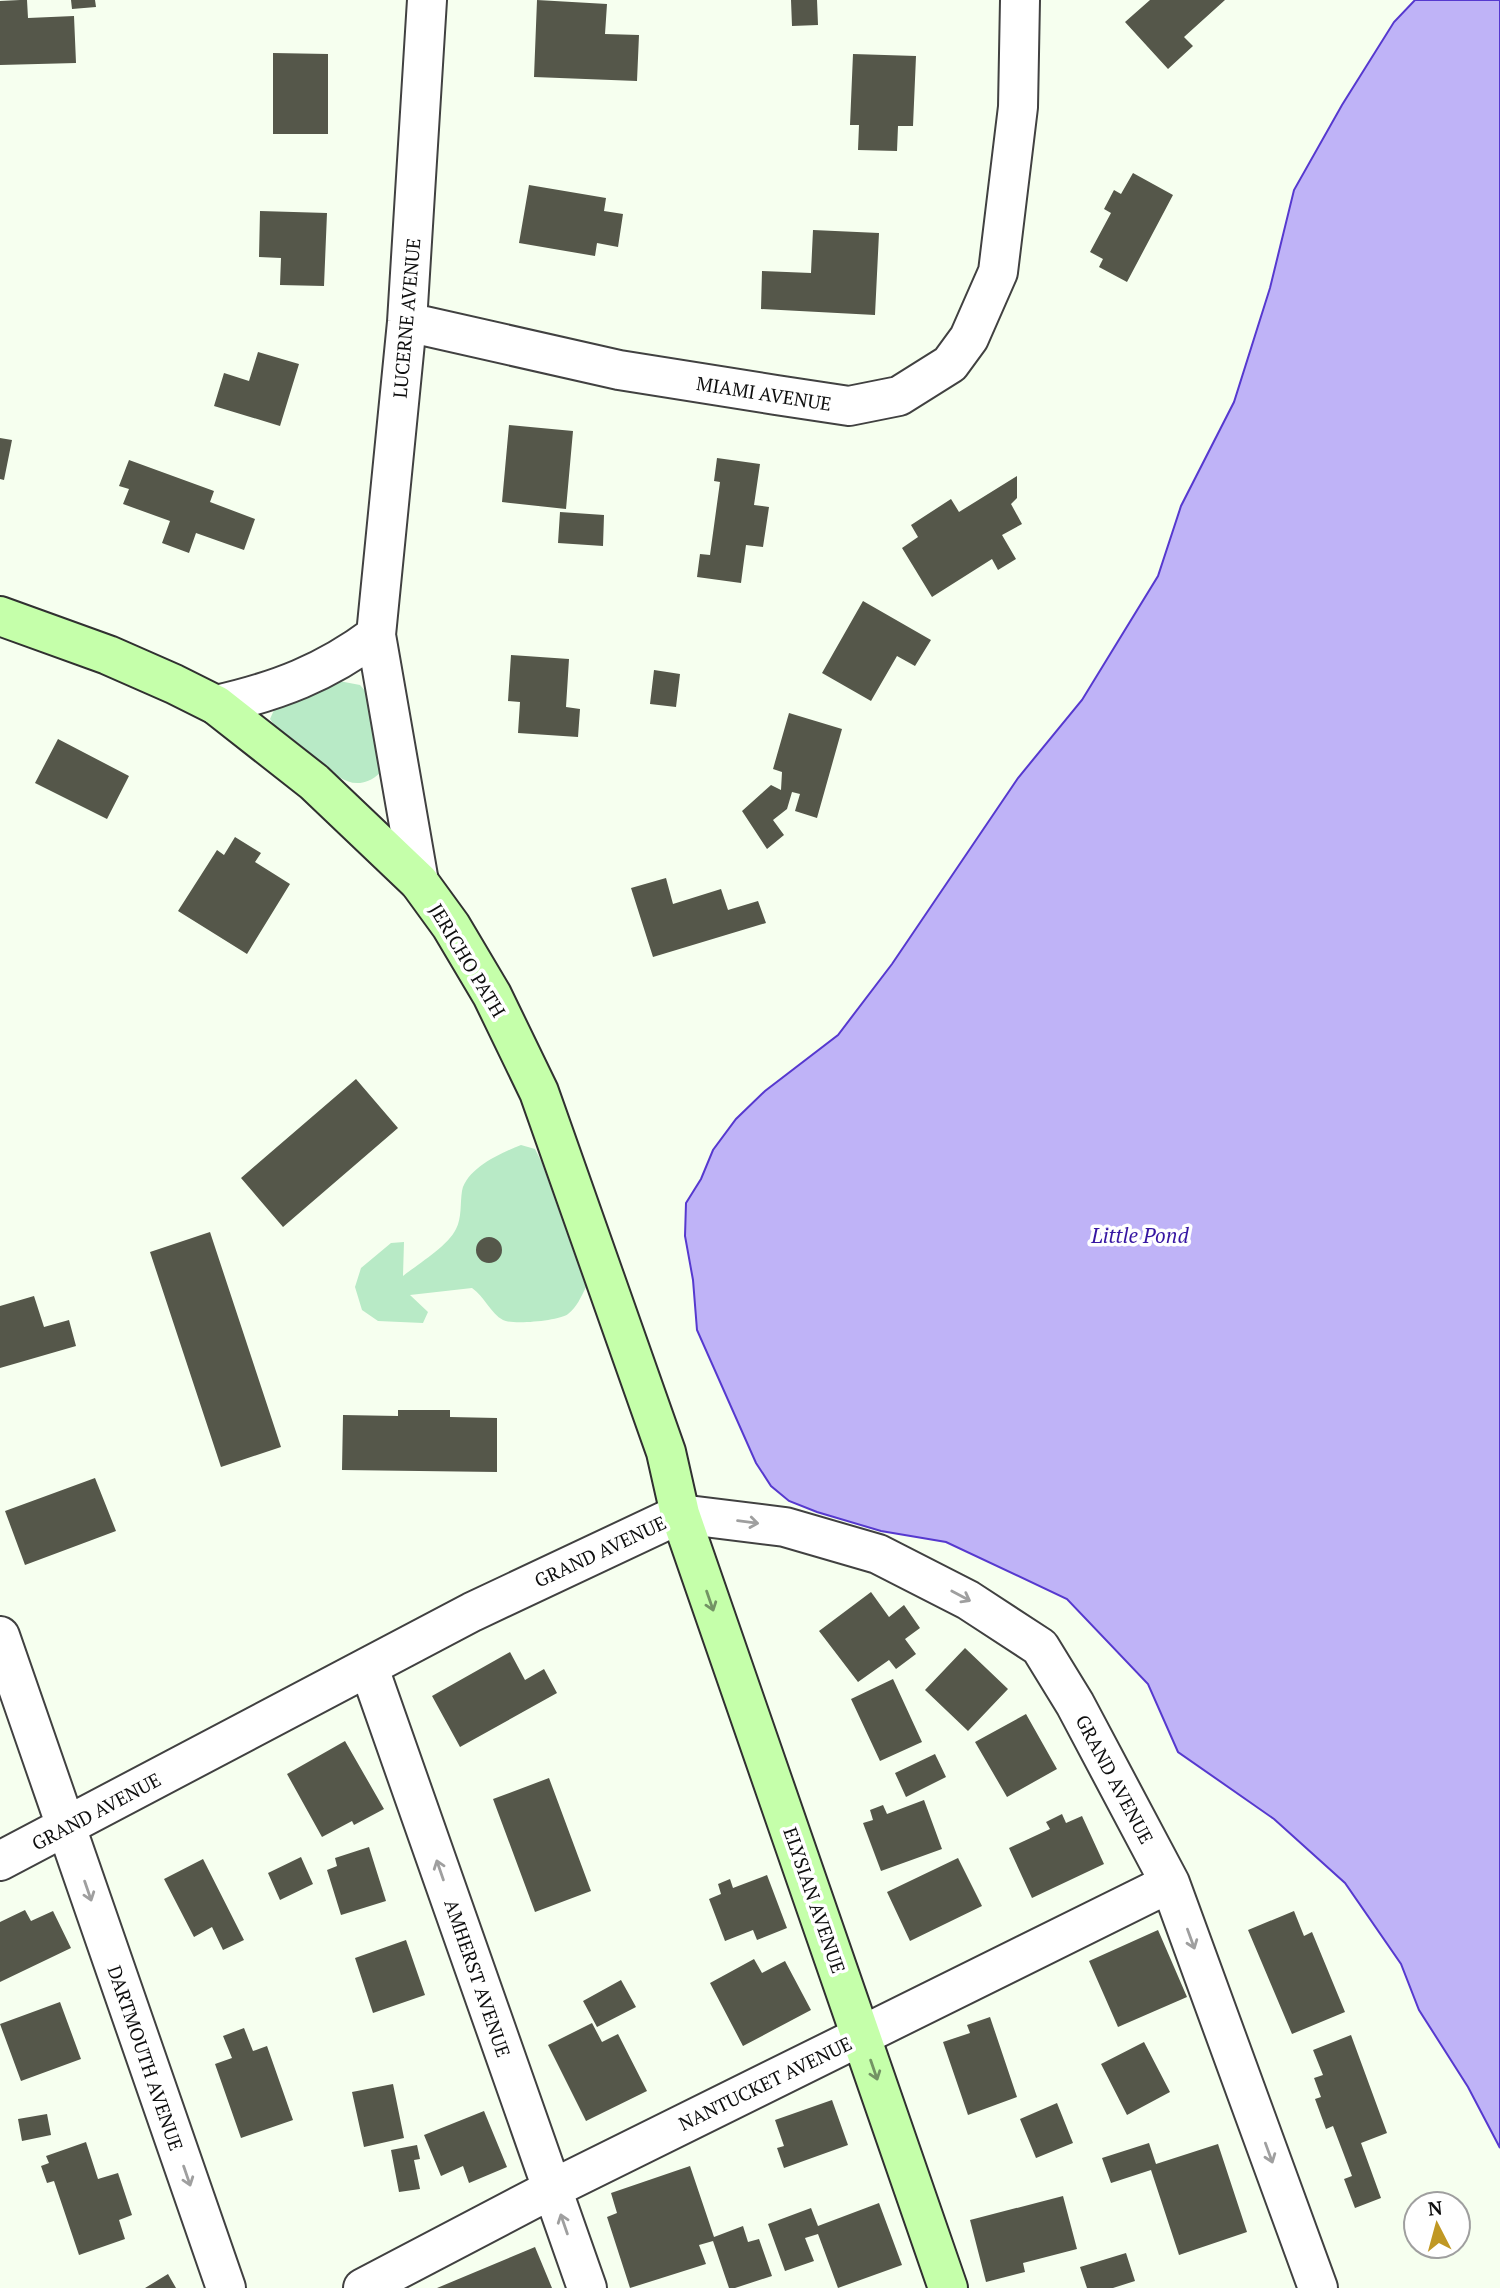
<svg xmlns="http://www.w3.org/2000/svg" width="1500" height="2288" font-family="'PT Serif',serif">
	<rect width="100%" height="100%" fill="#f6ffef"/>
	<!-- green -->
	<path fill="#b8eac6" d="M 339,681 L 360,685 L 367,693 L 381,763 L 380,773 C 352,798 332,771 310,753 C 299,743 287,735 275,726 L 270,719 L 274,710 L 331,682 Z
		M 521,1145 L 535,1149 L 542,1163 L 586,1287 C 581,1297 577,1307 568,1314 C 559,1321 512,1325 503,1320 C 491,1314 484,1296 472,1288 L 410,1295 L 428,1312 L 423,1323 L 378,1321 L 362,1310 L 355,1287 L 361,1268 L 391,1243 L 404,1242 L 403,1276 C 418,1264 448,1246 456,1229 C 462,1218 460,1203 462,1191 C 467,1168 501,1153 521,1145 Z"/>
	<!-- water -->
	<path fill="#bfb3f7" stroke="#5639cf" stroke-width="2" d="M 1415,0 L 1500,0 L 1500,2148 L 1468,2087 L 1419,2010 L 1401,1964 L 1345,1883 L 1274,1819 L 1178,1752 L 1148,1684 L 1067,1599 L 946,1542 L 881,1531 L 817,1512 L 789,1501 L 771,1486 L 756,1463 L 697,1330 L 693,1280 L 685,1236 L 686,1203 L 701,1179 L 713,1150 L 736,1119 L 765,1091 L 838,1035 L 892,964 L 1018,778 L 1082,700 L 1158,576 L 1181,506 L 1234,402 L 1270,288 L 1294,190 L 1342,105 L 1394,22 Z"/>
	<!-- building -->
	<path fill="#55574a" d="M 20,0 L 27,0 L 28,18 L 74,16 L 76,63 L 0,65 L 0,1 Z
		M 71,0 L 95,0 L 96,7 L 72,9 Z
		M 537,0 L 607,4 L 605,34 L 639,35 L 637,81 L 534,77 Z
		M 791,0 L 817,0 L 818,25 L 792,26 Z
		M 1150,0 L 1225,0 L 1184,37 L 1193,46 L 1168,69 L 1125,22 Z
		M 273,53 L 328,54 L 328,134 L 273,134 Z
		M 853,54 L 916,56 L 913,126 L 898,126 L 897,151 L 858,150 L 859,125 L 850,125 Z
		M 1133,173 L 1173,195 L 1127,282 L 1099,267 L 1103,259 L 1090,252 L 1111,213 L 1104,209 L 1114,190 L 1121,194 Z
		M 529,185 L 606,198 L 604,211 L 623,214 L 618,247 L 597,243 L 595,256 L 519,243 Z
		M 260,211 L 327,213 L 324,286 L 280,285 L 281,258 L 259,257 Z
		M 813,230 L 879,233 L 875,315 L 761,309 L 762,271 L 811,273 Z
		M 258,352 L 299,364 L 280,426 L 214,406 L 224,373 L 249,381 Z
		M 509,425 L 573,431 L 566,509 L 502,502 Z
		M 0,438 L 12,440 L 4,480 L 0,479 Z
		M 717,458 L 760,464 L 754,505 L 769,507 L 763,547 L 746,545 L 741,583 L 697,577 L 700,554 L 710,555 L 720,482 L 714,481 Z
		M 129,460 L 214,491 L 210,502 L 255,519 L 244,550 L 196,533 L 189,553 L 162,543 L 170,521 L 123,504 L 129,489 L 119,486 Z
		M 1017,476 L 1017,498 L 1011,504 L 1022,524 L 1002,535 L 1016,559 L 998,570 L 992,559 L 932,597 L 902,548 L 918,537 L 911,525 L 951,499 L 959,512 Z
		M 560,512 L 604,515 L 603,546 L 558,543 Z
		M 863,601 L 931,640 L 915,666 L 897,656 L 871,701 L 822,673 Z
		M 511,655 L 569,659 L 566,707 L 580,709 L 578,737 L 518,733 L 520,702 L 508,701 Z
		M 654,670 L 680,674 L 676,707 L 650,704 Z
		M 789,713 L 842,729 L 817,818 L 795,811 L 800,794 L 792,792 L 787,809 L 773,820 L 784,835 L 767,849 L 742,811 L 771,785 L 781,790 L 782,772 L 773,769 Z
		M 58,739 L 129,776 L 107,819 L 35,783 Z
		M 235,837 L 261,853 L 255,862 L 290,884 L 247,954 L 178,911 L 217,850 L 224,855 Z
		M 666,878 L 673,904 L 721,889 L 728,910 L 758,901 L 766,923 L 653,957 L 631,888 Z
		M 356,1079 L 398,1128 L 283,1227 L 241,1178 Z
		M 210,1232 L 281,1447 L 221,1467 L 150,1252 Z
		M476 1250a13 13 0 1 1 26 0a13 13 0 1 1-26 0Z
		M 34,1296 L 44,1327 L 69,1320 L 76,1346 L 0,1368 L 0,1306 Z
		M 398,1410 L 450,1410 L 450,1417 L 497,1418 L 497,1472 L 342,1470 L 343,1415 L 398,1416 Z
		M 95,1478 L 116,1531 L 25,1565 L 5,1511 Z
		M 871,1592 L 889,1617 L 904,1605 L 920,1628 L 905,1639 L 916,1654 L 896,1669 L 889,1660 L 858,1682 L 819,1631 Z
		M 965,1648 L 1008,1689 L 968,1731 L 925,1690 Z
		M 510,1652 L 525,1680 L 544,1669 L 557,1693 L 460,1747 L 432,1696 Z
		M 893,1679 L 922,1742 L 880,1761 L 851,1699 Z
		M 1026,1714 L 1057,1769 L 1007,1797 L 975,1742 Z
		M 345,1741 L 384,1809 L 354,1825 L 352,1821 L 322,1837 L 287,1774 Z
		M 935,1754 L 946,1777 L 906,1797 L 895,1773 Z
		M 549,1778 L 591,1891 L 535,1912 L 493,1799 Z
		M 924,1800 L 942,1849 L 881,1871 L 863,1823 L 873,1820 L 870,1810 L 883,1805 L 887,1814 Z
		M 1062,1814 L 1066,1823 L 1082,1816 L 1104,1864 L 1032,1898 L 1009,1848 L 1050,1829 L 1046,1822 Z
		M 369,1847 L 386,1901 L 341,1915 L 327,1870 L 337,1866 L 335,1858 Z
		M 301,1857 L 313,1884 L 280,1900 L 268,1873 Z
		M 958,1858 L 982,1906 L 910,1941 L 887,1892 Z
		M 203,1859 L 244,1940 L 223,1950 L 212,1927 L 194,1937 L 164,1879 Z
		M 767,1875 L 787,1928 L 757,1940 L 753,1930 L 725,1941 L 709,1899 L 721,1894 L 718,1884 L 730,1879 L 733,1888 Z
		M 25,1910 L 31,1921 L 53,1911 L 71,1948 L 0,1982 L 0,1922 Z
		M 1294,1911 L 1304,1936 L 1312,1932 L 1345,2012 L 1292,2034 L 1248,1930 Z
		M 1158,1930 L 1187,1997 L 1118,2027 L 1089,1961 Z
		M 406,1940 L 425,1995 L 373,2013 L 355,1958 Z
		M 754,1959 L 762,1973 L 785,1961 L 811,2010 L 743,2046 L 710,1983 Z
		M 621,1980 L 636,2007 L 597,2027 L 583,2001 Z
		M 60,2002 L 81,2059 L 21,2081 L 0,2024 Z
		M 990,2017 L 1017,2097 L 968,2115 L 943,2042 L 970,2033 L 967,2025 Z
		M 592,2023 L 602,2042 L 618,2034 L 647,2091 L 586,2121 L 548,2045 Z
		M 244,2028 L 253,2051 L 267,2046 L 293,2120 L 241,2138 L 215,2064 L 232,2058 L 223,2036 Z
		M 1351,2035 L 1387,2133 L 1361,2143 L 1381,2198 L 1355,2208 L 1344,2179 L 1352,2176 L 1333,2126 L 1326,2129 L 1315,2099 L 1321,2097 L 1314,2078 L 1323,2075 L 1313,2050 Z
		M 1144,2042 L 1170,2092 L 1127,2115 L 1101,2064 Z
		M 393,2084 L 404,2138 L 364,2147 L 352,2092 Z
		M 832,2100 L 848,2145 L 784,2168 L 777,2148 L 784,2146 L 775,2120 Z
		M 1057,2103 L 1073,2143 L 1036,2158 L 1020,2119 Z
		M 484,2111 L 507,2167 L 469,2183 L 463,2166 L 441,2176 L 424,2135 Z
		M 47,2114 L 51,2135 L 22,2141 L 18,2119 Z
		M 86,2142 L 98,2179 L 118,2173 L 132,2215 L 119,2220 L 125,2239 L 79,2255 L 54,2181 L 47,2183 L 41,2166 L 49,2163 L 46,2156 Z
		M 1149,2143 L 1156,2164 L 1218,2144 L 1247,2232 L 1179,2255 L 1151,2170 L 1111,2183 L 1102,2158 Z
		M 417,2145 L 420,2159 L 414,2160 L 420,2189 L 399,2192 L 391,2150 Z
		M 690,2166 L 714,2237 L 743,2226 L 748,2242 L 759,2239 L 772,2276 L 735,2288 L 729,2288 L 713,2241 L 699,2245 L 706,2264 L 630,2288 L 607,2217 L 617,2213 L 611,2193 Z
		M 1063,2196 L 1077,2249 L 1023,2263 L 1025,2272 L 986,2282 L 970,2220 Z
		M 879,2203 L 902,2265 L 838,2288 L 818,2234 L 805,2238 L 814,2261 L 785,2271 L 768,2224 L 811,2208 L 818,2226 Z
		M 535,2247 L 552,2288 L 437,2288 Z
		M 1126,2253 L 1135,2281 L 1113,2288 L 1087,2288 L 1080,2267 Z
		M 168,2274 L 176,2288 L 145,2288 Z"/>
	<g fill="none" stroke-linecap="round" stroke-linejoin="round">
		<defs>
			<path id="street" d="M 407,322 L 619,370 L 776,395 L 849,406 L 899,396 L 950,364 L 969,338 L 998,272 L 1018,107 L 1020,0
				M 376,635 L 419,882
				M 216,705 C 278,691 325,673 376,635 L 407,322 L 427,0
				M 0,1636 L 226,2288
				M 369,1668 L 587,2288
				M 0,1861 L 472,1612 L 680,1514 L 785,1527 L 878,1554 L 968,1600 L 1040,1647 L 1075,1704 L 1170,1883 L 1318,2288
				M 363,2288 L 552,2189 L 1170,1883"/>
			<path id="secondary" d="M 0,616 L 108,655 L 174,684 L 216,705 L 314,782 L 419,882 L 451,926 L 492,995 L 539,1092 L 666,1452 L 680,1514 L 948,2288"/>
		</defs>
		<!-- street casing -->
		<use href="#street" stroke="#414141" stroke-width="42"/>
		<!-- secondary casing -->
		<use href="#secondary" stroke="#303030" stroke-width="42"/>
		<!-- street -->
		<use href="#street" stroke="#fff" stroke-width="38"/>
		<!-- secondary -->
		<use href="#secondary" stroke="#c5ffaa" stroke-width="38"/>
	</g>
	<!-- one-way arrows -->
	<defs><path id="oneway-shaft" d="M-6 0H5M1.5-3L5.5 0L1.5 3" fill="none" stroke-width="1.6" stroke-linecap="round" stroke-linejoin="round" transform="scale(1.75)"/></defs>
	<g stroke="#9f9f9f">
		<use href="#oneway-shaft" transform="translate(748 1522) rotate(7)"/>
		<use href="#oneway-shaft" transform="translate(961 1596) rotate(28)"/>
		<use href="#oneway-shaft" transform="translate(440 1870) rotate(-109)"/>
		<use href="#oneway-shaft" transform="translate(88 1891) rotate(71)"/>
		<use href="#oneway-shaft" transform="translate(1191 1939) rotate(70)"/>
		<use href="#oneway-shaft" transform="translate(1269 2153) rotate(70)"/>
		<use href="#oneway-shaft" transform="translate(187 2176) rotate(71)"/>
		<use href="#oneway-shaft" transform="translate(564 2224) rotate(-109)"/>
	</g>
	<g stroke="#739364">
		<use href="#oneway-shaft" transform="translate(710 1601) rotate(71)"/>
		<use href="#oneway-shaft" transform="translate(874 2070) rotate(71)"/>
	</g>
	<g text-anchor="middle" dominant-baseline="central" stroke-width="7" stroke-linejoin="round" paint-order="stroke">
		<!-- street labels -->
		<g font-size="19" fill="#0e0e0e" stroke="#fff">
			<text transform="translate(406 318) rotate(-85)">LUCERNE AVENUE</text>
			<text transform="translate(764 393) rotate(9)">MIAMI AVENUE</text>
			<text transform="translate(468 960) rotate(59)">JERICHO PATH</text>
			<text transform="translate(600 1551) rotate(-25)">GRAND AVENUE</text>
			<text transform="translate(1115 1779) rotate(62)">GRAND AVENUE</text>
			<text transform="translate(96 1811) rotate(-28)">GRAND AVENUE</text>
			<text transform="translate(815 1900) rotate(71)">ELYSIAN AVENUE</text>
			<text transform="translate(478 1978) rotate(71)">AMHERST AVENUE</text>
			<text transform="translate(146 2058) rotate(71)">DARTMOUTH AVENUE</text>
			<text transform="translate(765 2083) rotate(-26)">NANTUCKET AVENUE</text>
		</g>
		<!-- water labels -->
		<g font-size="21" font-style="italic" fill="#3616a2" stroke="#fff">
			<text x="1140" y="1235">Little Pond</text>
		</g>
	</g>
	<!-- north arrow -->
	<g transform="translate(1437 2225) rotate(354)"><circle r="33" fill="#ffffff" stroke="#9f9f9f" stroke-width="2"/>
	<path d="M0-5L12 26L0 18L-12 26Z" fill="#c09824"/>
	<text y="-10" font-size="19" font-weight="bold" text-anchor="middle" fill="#0e0e0e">N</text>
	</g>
</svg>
